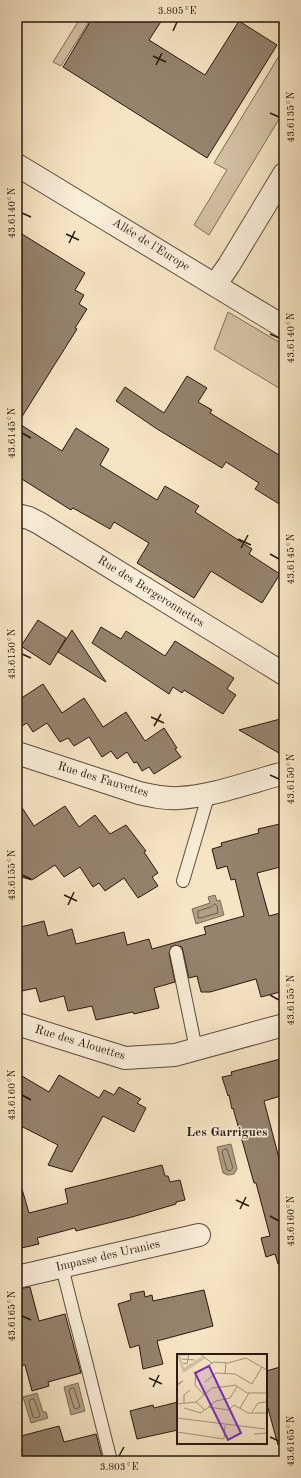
<svg xmlns="http://www.w3.org/2000/svg" width="301" height="1478" font-family="'Old Standard TT',serif">
	<rect width="100%" height="100%" fill="#f6e5c4"/>
	<filter id="stains"><feTurbulence type="fractalNoise" baseFrequency=".005" numOctaves="4"/><feColorMatrix values="0 0 0 0 .2 0 0 0 0 .09 0 0 0 0 .02 0 0 0 .5 -.17"/></filter>
	<radialGradient id="worn" r=".72"><stop offset=".6" stop-color="#630" stop-opacity="0"/><stop offset="1" stop-color="#630" stop-opacity=".3"/></radialGradient>
	<!-- green -->
	<path fill="#d3c2a5" stroke="#7e6e5a" d="M 81,17 L 92,17 L 61,66 L 53,62 Z
		M 282,51 L 284,52 L 284,111 L 209,235 L 194,225 L 227,170 L 214,163 Z
		M 228,312 L 284,345 L 284,391 L 214,349 Z"/>
	<!-- water -->
	<path fill="#b0a086" stroke="#7a6a56" d="M 215,895 L 217,901 L 220,900 L 224,915 L 196,924 L 192,909 L 210,903 L 208,897 Z
		M 231,1144 L 237,1169 L 234,1174 L 228,1175 L 223,1173 L 217,1147 Z
		M 78,1383 L 85,1411 L 71,1415 L 64,1387 Z
		M 37,1393 L 43,1412 L 46,1412 L 48,1418 L 31,1423 L 23,1397 Z"/>
	<g fill="none" stroke-linecap="round" stroke-linejoin="round">
		<!-- shore -->
		<path stroke="#6c5c4a" stroke-width="1" d="M 215,904 L 217,906 L 218,913 L 200,918 L 198,918 L 198,911 L 211,907 Z
			M 227,1149 L 233,1168 L 230,1171 L 227,1170 L 222,1152 L 223,1150 Z
			M 74,1388 L 80,1407 L 76,1409 L 74,1408 L 69,1391 L 70,1389 Z
			M 34,1399 L 40,1415 L 39,1417 L 35,1418 L 33,1417 L 29,1402 L 30,1400 Z"/>
	</g>
	<!-- building -->
	<path fill="#94836d" stroke="#29190e" d="M 93,17 L 164,17 L 149,40 L 205,75 L 239,21 L 277,45 L 207,158 L 63,67 Z
		M 17,231 L 85,273 L 75,290 L 84,295 L 79,304 L 87,309 L 75,328 L 77,329 L 18,423 L 62,451 L 76,428 L 109,449 L 100,465 L 157,500 L 165,486 L 199,506 L 195,512 L 252,549 L 249,554 L 280,574 L 262,603 L 211,571 L 194,598 L 137,563 L 149,543 L 114,522 L 110,529 L 73,508 L 71,510 L 17,476 Z
		M 187,376 L 207,388 L 198,402 L 212,410 L 210,413 L 284,458 L 284,507 L 255,489 L 259,483 L 226,462 L 222,468 L 157,429 L 116,401 L 125,387 L 164,413 Z
		M 38,620 L 66,638 L 50,665 L 21,646 Z
		M 101,627 L 121,639 L 126,631 L 165,656 L 175,641 L 234,678 L 227,689 L 236,695 L 223,714 L 184,690 L 182,693 L 173,687 L 169,694 L 92,643 Z
		M 72,630 L 106,682 L 58,652 Z
		M 43,684 L 62,713 L 84,698 L 103,727 L 126,712 L 145,741 L 164,728 L 177,748 L 175,749 L 181,757 L 154,774 L 149,767 L 142,771 L 137,762 L 134,763 L 127,752 L 117,759 L 111,751 L 102,757 L 89,737 L 74,746 L 68,738 L 60,742 L 47,723 L 33,732 L 27,723 L 17,729 L 17,701 Z
		M 284,718 L 284,756 L 239,730 Z
		M 17,800 L 34,826 L 65,806 L 79,827 L 95,815 L 110,834 L 126,825 L 146,851 L 144,852 L 158,873 L 152,877 L 158,886 L 138,898 L 124,878 L 105,891 L 99,883 L 93,887 L 80,867 L 64,877 L 55,865 L 32,880 L 17,876 Z
		M 284,823 L 284,866 L 257,873 L 269,916 L 284,912 L 284,991 L 261,997 L 256,979 L 210,992 L 201,992 L 197,976 L 189,978 L 182,947 L 175,945 L 171,947 L 169,953 L 175,982 L 154,988 L 159,1008 L 134,1014 L 133,1012 L 96,1020 L 92,1006 L 68,1011 L 64,996 L 40,1002 L 36,988 L 17,992 L 17,928 L 44,921 L 48,936 L 72,929 L 76,944 L 124,932 L 127,945 L 149,939 L 152,949 L 206,934 L 204,927 L 244,916 L 235,879 L 231,880 L 227,866 L 217,869 L 212,849 L 222,846 L 221,843 L 259,833 L 258,829 Z
		M 284,1058 L 284,1095 L 264,1101 L 280,1162 L 284,1161 L 284,1263 L 278,1264 L 275,1254 L 266,1257 L 261,1238 L 270,1236 L 256,1183 L 254,1183 L 233,1108 L 232,1109 L 229,1095 L 228,1096 L 222,1077 L 232,1075 L 231,1072 Z
		M 17,1073 L 49,1092 L 59,1075 L 99,1098 L 104,1090 L 114,1095 L 119,1087 L 141,1099 L 137,1103 L 146,1108 L 134,1132 L 103,1116 L 72,1172 L 48,1165 L 58,1145 L 17,1124 Z
		M 162,1165 L 165,1176 L 168,1176 L 170,1182 L 180,1180 L 185,1200 L 176,1202 L 176,1204 L 132,1217 L 76,1231 L 75,1228 L 37,1238 L 39,1244 L 17,1249 L 17,1189 L 22,1189 L 29,1213 L 68,1203 L 65,1189 Z
		M 30,1287 L 39,1321 L 65,1314 L 81,1373 L 48,1382 L 49,1386 L 32,1391 L 25,1365 L 17,1366 L 17,1289 Z
		M 204,1290 L 213,1326 L 157,1341 L 163,1364 L 143,1369 L 139,1345 L 130,1348 L 118,1304 L 131,1300 L 130,1294 L 144,1291 L 145,1297 L 152,1295 L 153,1301 Z
		M 284,1366 L 284,1444 L 278,1445 L 266,1401 L 266,1371 Z
		M 178,1402 L 178,1430 L 137,1439 L 130,1411 L 153,1405 L 154,1408 Z
		M 59,1426 L 64,1442 L 96,1434 L 103,1461 L 17,1461 L 17,1437 Z"/>
	<g fill="none" stroke-linecap="round" stroke-linejoin="round">
		<defs>
			<path id="service" d="M 183,881 L 209,793
				M 176,952 L 196,1049
				M 62,1267 L 76,1323
				M 77,1326 L 111,1461"/>
			<path id="minor" d="M 215,285 L 229,265 L 284,174
				M 17,515 L 29,518 L 39,523 L 284,674
				M 17,753 L 139,793 C 152,796 165,799 179,798 C 214,796 250,782 284,773
				M 17,1024 L 125,1058 L 175,1055 L 284,1025
				M 17,1277 L 199,1235"/>
			<path id="tertiary" d="M 17,165 L 284,327"/>
		</defs>
		<!-- service casing -->
		<use href="#service" stroke="#5c4c3c" stroke-width="14"/>
		<!-- minor casing -->
		<use href="#minor" stroke="#5c4c3c" stroke-width="24"/>
		<!-- tertiary casing -->
		<use href="#tertiary" stroke="#5c4c3c" stroke-width="24"/>
		<!-- service -->
		<use href="#service" stroke="#f9eed9" stroke-width="12"/>
		<!-- minor -->
		<use href="#minor" stroke="#f9eed9" stroke-width="22"/>
		<!-- tertiary -->
		<use href="#tertiary" stroke="#f9eed9" stroke-width="22"/>
	</g>
	<!-- ticks -->
	<path fill="none" stroke="#29190e" stroke-width="1.5" d="M 173,31 L 177,22M 153,56 L 166,62M 156,65 L 162,53M 270,113 L 279,117M 22,213 L 31,217M 66,234 L 79,240M 69,243 L 75,231M 270,334 L 279,338M 22,433 L 31,438M 238,539 L 251,545M 241,548 L 248,535M 270,554 L 279,559M 22,654 L 31,658M 151,717 L 164,723M 154,726 L 161,714M 270,775 L 279,779M 22,875 L 31,879M 64,895 L 77,901M 68,905 L 74,892M 270,995 L 279,1000M 22,1095 L 31,1100M 236,1200 L 249,1206M 240,1209 L 246,1197M 270,1216 L 279,1221M 22,1316 L 31,1320M 149,1378 L 162,1384M 153,1387 L 159,1375M 270,1437 L 279,1441M 119,1456 L 124,1447"/>
	<g text-anchor="middle" dominant-baseline="central" stroke-width="3" stroke-linejoin="round" paint-order="stroke">
		<!-- street labels -->
		<g font-size="12" fill="#29190e" stroke="#f9eed9">
			<text transform="translate(151 245) rotate(32)">Allée de l'Europe</text>
			<text transform="translate(151 592) rotate(32)">Rue des Bergeronnettes</text>
			<text transform="translate(103 780) rotate(17)">Rue des Fauvettes</text>
			<text transform="translate(80 1043) rotate(17)">Rue des Alouettes</text>
			<text transform="translate(108 1256) rotate(-13)">Impasse des Uranies</text>
		</g>
		<!-- neighbourhood labels -->
		<g font-size="13" font-weight="bold" fill="#29190e" stroke="#f9eed9">
			<text x="227" y="1132">Les Garrigues</text>
		</g>
	</g>
	<!-- overview -->
	<g transform="translate(177 1354)">
		<rect width="90" height="90" fill="#f6e5c4"/>
		<path d="M 0,0 L 3,0 L 7,14 L 24,3 L 29,4 L 6,19 Z" fill="#d3c2a5"/>
		<path fill="none" stroke="#a4937b" stroke-width="1" d="M 4,1 L 23,0 L 35,9M 5,5 L 18,6M 6,9 L 10,10 L 12,0M 48,20 L 49,8M 28,28 L 39,19 L 58,20 L 75,30 L 85,13M 0,30 L 6,27 L 1,31M 27,41 L 18,31 L 19,19 L 37,8 L 51,9 L 69,4 L 90,16M 19,48 L 28,56 L 39,47 L 53,44 L 60,33M 7,49 L 7,41 L 13,36M 0,50 L 19,48 L 35,34 L 53,32 L 58,31 L 70,39 L 90,39M 57,51 L 71,59 L 90,59M 31,53 L 52,56 L 57,51M 7,54 L 24,59 L 27,56M 63,54 L 72,39M 75,58 L 81,49 L 90,48M 0,64 L 88,75M 0,78 L 47,85M 77,80 L 90,79M 47,85 L 48,71"/>
		<path fill="#7b2cbf" fill-opacity="0.15" stroke="#7b2cbf" stroke-width="2" d="M 32,12 L 64,79 L 51,86 L 18,19 Z"/>
		<rect width="90" height="90" fill="none" stroke="#29190e" stroke-width="2"/>
	</g>
	<!-- margin -->
	<rect width="301" height="1478" fill="none" stroke="#f6e5c4" stroke-width="44"/>
	<rect x="22" y="22" width="257" height="1434" fill="none" stroke="#29190e" stroke-width="1.5"/>
	<g font-size="10" text-anchor="middle" fill="#29190e">
		<text x="177" y="14">3.805°E</text>
		<text transform="translate(290 117) rotate(-90)" y="4">43.6135°N</text>
		<text transform="translate(11 213) rotate(-90)" y="4">43.6140°N</text>
		<text transform="translate(290 338) rotate(-90)" y="4">43.6140°N</text>
		<text transform="translate(11 433) rotate(-90)" y="4">43.6145°N</text>
		<text transform="translate(290 559) rotate(-90)" y="4">43.6145°N</text>
		<text transform="translate(11 654) rotate(-90)" y="4">43.6150°N</text>
		<text transform="translate(290 779) rotate(-90)" y="4">43.6150°N</text>
		<text transform="translate(11 875) rotate(-90)" y="4">43.6155°N</text>
		<text transform="translate(290 1000) rotate(-90)" y="4">43.6155°N</text>
		<text transform="translate(11 1095) rotate(-90)" y="4">43.6160°N</text>
		<text transform="translate(290 1221) rotate(-90)" y="4">43.6160°N</text>
		<text transform="translate(11 1316) rotate(-90)" y="4">43.6165°N</text>
		<text transform="translate(290 1441) rotate(-90)" y="4">43.6165°N</text>
		<text x="119" y="1470">3.803°E</text>
	</g>
	<rect width="100%" height="100%" filter="url(#stains)"/>
	<rect width="100%" height="100%" fill="url(#worn)"/>
</svg>
